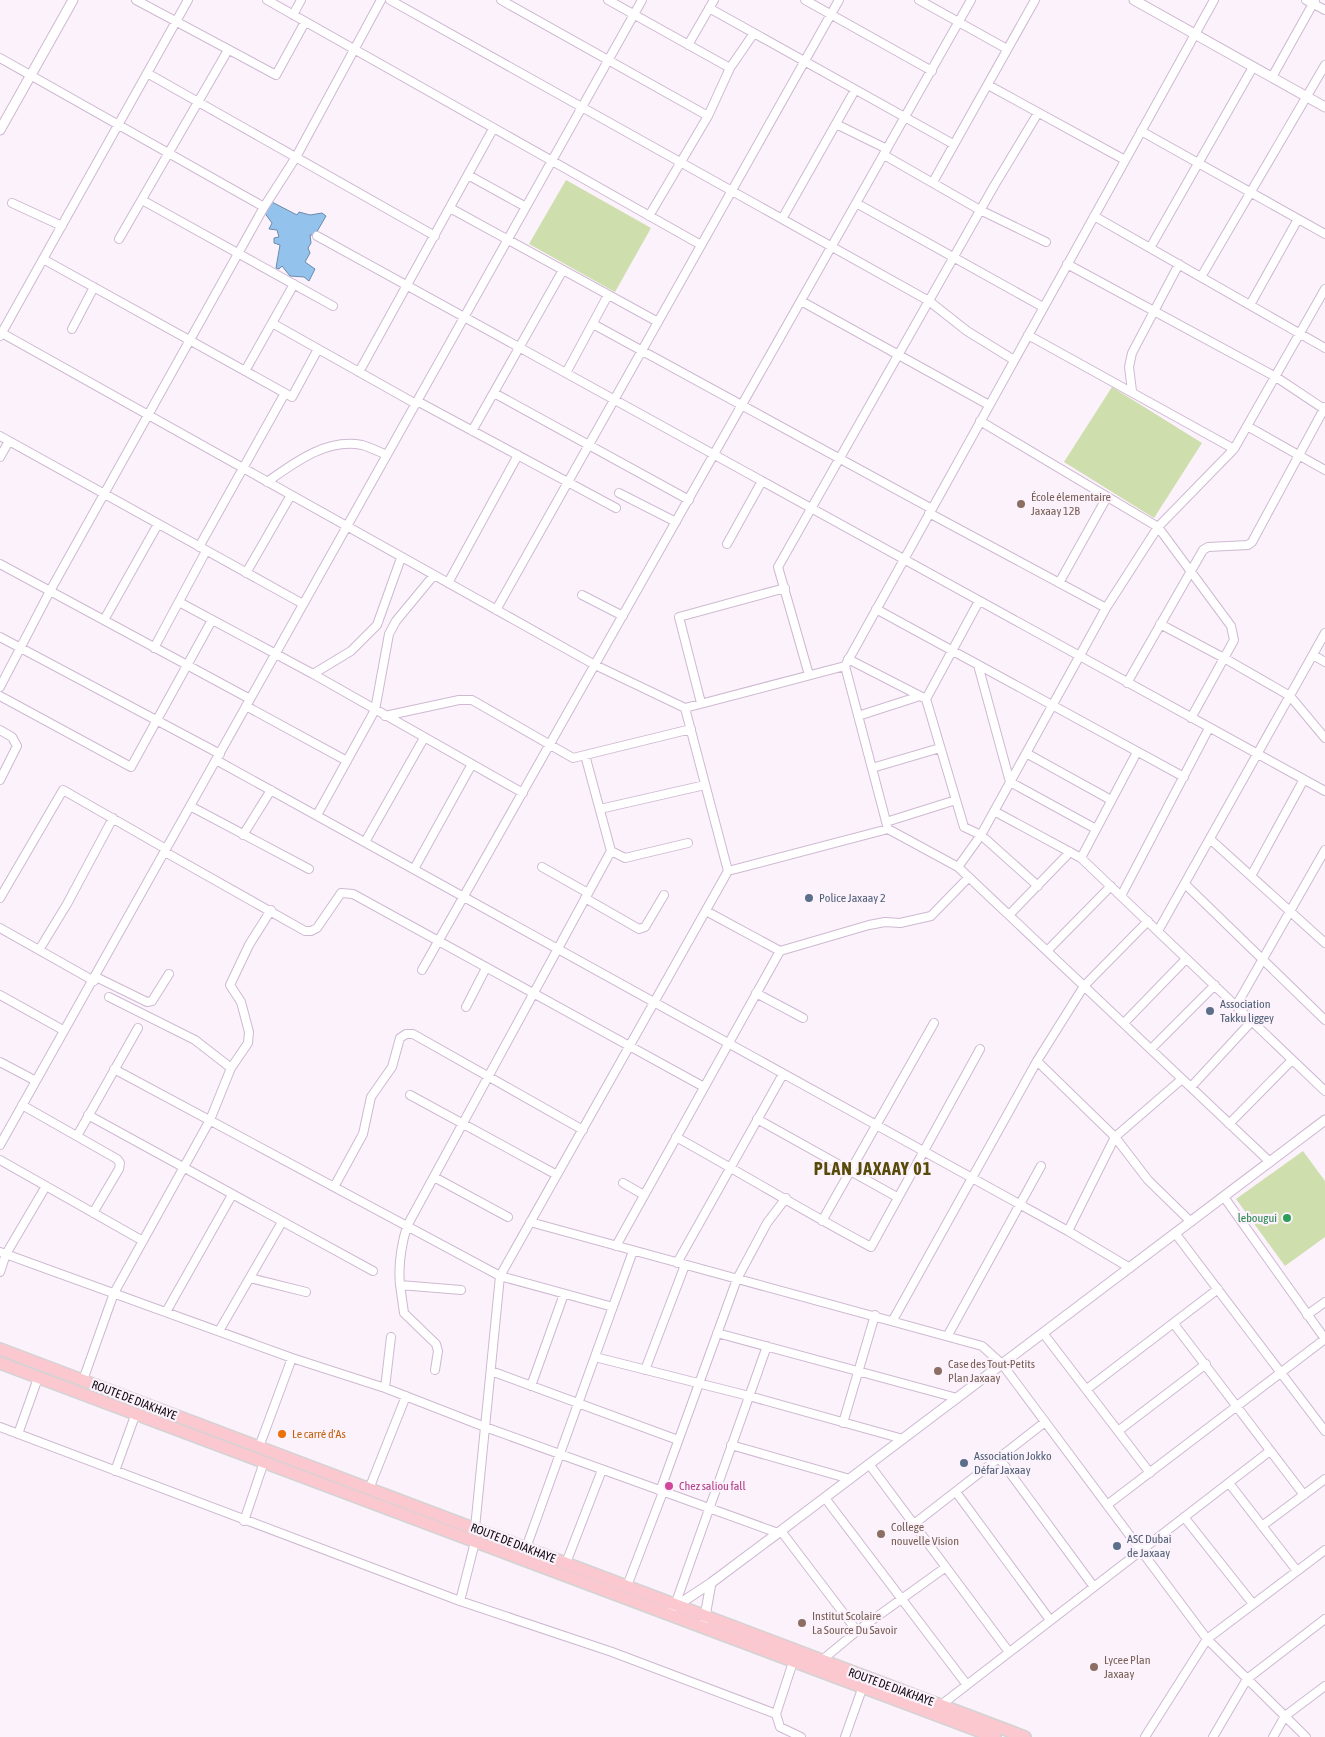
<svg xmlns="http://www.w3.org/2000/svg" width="1325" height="1737" font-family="'Asap Condensed',sans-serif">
	<rect width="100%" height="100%" fill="#fbf2fc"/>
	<!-- green -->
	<path fill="#cedeac" d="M 566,180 L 651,228 L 615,292 L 529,244 Z
		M 1112,387 L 1202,443 L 1154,518 L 1064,462 Z
		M 1303,1151 L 1325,1181 L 1325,1237 L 1285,1266 L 1236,1199 Z"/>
	<!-- water -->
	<path fill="#93c2ed" stroke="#6c8bab" d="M 270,201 L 297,215 L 299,212 L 310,215 L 322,213 L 326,216 L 315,235 L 310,235 L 311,243 L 308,248 L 310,253 L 305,262 L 315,269 L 309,281 L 304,277 L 290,276 L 282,266 L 279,269 L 276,268 L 280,245 L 274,243 L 274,238 L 279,237 L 277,230 L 269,229 L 272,223 L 264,212 Z"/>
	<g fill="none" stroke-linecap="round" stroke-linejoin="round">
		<defs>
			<path id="minor" d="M 136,0 L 276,75 L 305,22
				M 267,0 L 701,245
				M 390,0 L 929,301 L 967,331 L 1014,360
				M 501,0 L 708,116
				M 608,0 L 730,68
				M 805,0 L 932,71
				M 919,0 L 1007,49
				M 1306,0 L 1325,10
				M 709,8 L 953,144
				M 293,15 L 301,0
				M 688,45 L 714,0
				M 0,58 L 264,207
				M 147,73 L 435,236
				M 1272,77 L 1315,0
				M 988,85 L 1125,160
				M 836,124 L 887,149
				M 1141,131 L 1325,234
				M 884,155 L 980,210 L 1046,242
				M 468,175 L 526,207
				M 933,182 L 1035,0
				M 142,200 L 333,306
				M 12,203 L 62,226
				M 856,203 L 1043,307
				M 450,208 L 658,322
				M 649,216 L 708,116 L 730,68 L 754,33
				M 1094,216 L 1325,348
				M 782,219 L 855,90
				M 317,236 L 1325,791
				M 119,239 L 228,50
				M 1150,248 L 1253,67
				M 43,259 L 292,397 L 318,349
				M 1067,264 L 1276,377 L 1324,409
				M 1201,277 L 1325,65
				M 801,301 L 989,405
				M 1250,305 L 1298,219
				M 272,323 L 416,404
				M 593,324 L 932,509
				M 72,329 L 94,287
				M 0,332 L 595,665 L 685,708 L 845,666
				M 1028,335 L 1234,449
				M 0,336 L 188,0
				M 245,371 L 294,284
				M 359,372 L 493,129
				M 566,373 L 608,295
				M 1132,391 L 1129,367 L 1132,353 L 1179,264
				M 494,393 L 689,500
				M 417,401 L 616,508
				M 980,421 L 1158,527 L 1231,626 L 1234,640 L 1191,718
				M 1247,426 L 1325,470
				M 472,431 L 563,270
				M 0,436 L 303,604
				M 0,457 L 9,441
				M 267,482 C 294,463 326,438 362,445 C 370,447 379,452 387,455
				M 619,493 L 676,522
				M 929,513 L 1106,608
				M 727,544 L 762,481
				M 199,547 L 285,393
				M 0,564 L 250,699
				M 246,573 L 291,495
				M 448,583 L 518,455
				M 1059,583 L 1107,497
				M 582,595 L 623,616
				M 979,601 L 926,699 L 964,827 L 981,835 L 1038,886
				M 179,602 L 313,674 L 523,793
				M 876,609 L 1184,777
				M 496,610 L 839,0
				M 104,620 L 158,524
				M 1160,624 L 1224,658 L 1290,696 L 1325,738
				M 0,637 L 220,754
				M 154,648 L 206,551
				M 1313,655 L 1325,662
				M 848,659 L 926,699
				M 978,665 L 1010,782 L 1096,829
				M 313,674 L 351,651 L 377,625 L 401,558
				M 809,675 L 778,567 L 994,186 L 1038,113
				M 1127,683 L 1203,550 L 1208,547 L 1248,545 L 1252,542 L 1325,407
				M 0,687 L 50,591 L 264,207 L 296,157 L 381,0
				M 0,696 L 131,767 L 212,620
				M 701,703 L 679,617 L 785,588
				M 246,706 L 347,761
				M 385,716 L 459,700 L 472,700 L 573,758 L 691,729
				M 858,716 L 920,696
				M 0,730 L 12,737 L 17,746 L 0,780
				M 1026,753 L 1111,800
				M 216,760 L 1068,1231 L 1130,1268
				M 872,768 L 940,748
				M 190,806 L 309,869
				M 600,809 L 705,785
				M 994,811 L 1081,858 L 1325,1091
				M 317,815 L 375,710 L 389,634 L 396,621 L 434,575
				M 886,822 L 956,800
				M 888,829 L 845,666 L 1214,0
				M 243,835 L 271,790
				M 1210,839 L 1325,943
				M 365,842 L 424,738
				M 611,851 L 625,858 L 688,843
				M 165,852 L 305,931 L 311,931 L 317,928 L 341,893 L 353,894 L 704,1087
				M 1081,858 L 1137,752
				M 542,867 L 588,893
				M 958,867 L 981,835 L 1106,608 L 1158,527 L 1234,449 L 1325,289
				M 414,869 L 472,764
				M 728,871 L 888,829 L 958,867 L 1270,1162
				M 1251,876 L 1303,781
				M 1185,884 L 1325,1020
				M 1121,896 L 1209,728
				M 0,898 L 63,790 L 166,849
				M 585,898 L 639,929 L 645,927 L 664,895
				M 706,911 L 780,951 L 869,925 L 885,922 L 900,923 L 931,916 L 969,877
				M 1009,915 L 1070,852
				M 0,928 L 94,981
				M 1158,931 L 1325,633
				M 39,950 L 67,904 L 113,818
				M 1047,951 L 1111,886
				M 422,970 L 971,0
				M 96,977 L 147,1002 L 152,1001 L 169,974
				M 756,993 L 803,1018
				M 0,995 L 63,1030
				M 109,997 L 195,1040 L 231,1068
				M 1236,1006 L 1325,850
				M 466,1007 L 486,968
				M 1124,1023 L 1186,959
				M 1151,1049 L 1215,985
				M 1037,1061 L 1115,1137 L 1148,1180 L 1191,1222
				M 0,1062 L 36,1081
				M 114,1069 L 500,1276 L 613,1307
				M 1191,1087 L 1252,1021
				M 410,1095 L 557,1175
				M 22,1105 L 117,1159 L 120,1163 L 119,1169 L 93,1213
				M 88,1115 L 373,1271
				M 757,1119 L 897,1197
				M 1229,1124 L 1292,1060
				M 77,1136 L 138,1028
				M 676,1137 C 741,1173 805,1212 871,1247 L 980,1049
				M 0,1145 L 642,0
				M 0,1160 L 143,1241
				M 434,1177 L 508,1217
				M 623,1183 L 644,1195
				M 334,1187 L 363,1134 L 371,1097 L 392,1067 L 400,1038 L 406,1034 L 413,1034 L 583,1130
				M 1224,1197 L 1325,1339
				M 822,1221 L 934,1023
				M 530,1222 L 982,1346 L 1002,1364 L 1207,1639 L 1306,1737
				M 1068,1231 L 1115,1137 L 1182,1079
				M 1175,1233 L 1325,1431
				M 616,1246 L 780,951
				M 0,1252 L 292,1358 L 385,1388 L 485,1427 L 778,1533
				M 677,1263 L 783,1074
				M 0,1272 L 6,1254 L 46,1186
				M 250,1278 L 306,1292
				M 400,1285 L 404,1313 L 436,1344 L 438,1351 L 435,1370
				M 461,1290 L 400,1285 C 398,1264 401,1246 407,1226 L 611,851 L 585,755
				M 166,1312 L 232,1195
				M 1307,1315 L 1325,1302
				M 893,1320 L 1037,1061 L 1084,986 L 1148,921
				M 1174,1324 L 1304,1495
				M 219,1331 L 282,1222
				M 717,1333 L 957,1398
				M 1043,1333 L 1150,1473
				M 948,1335 L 1041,1166
				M 595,1357 L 749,1396 L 903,1439
				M 645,1370 L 685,1265
				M 491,1371 L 678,1440
				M 83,1380 L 114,1293 L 210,1120 L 231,1068 L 248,1043 L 249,1032 L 241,1002 L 230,985 L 249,945 L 271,910
				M 531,1386 L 564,1294
				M 385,1388 L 391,1337
				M 1087,1389 L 1218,1289
				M 843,1423 L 875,1315
				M 0,1427 L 460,1601 L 612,1652 L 776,1714
				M 1118,1431 L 1206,1364
				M 18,1434 L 38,1378
				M 731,1445 L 850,1479
				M 259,1447 L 292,1358
				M 999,1458 L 1094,1587
				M 869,1464 L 1009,1652
				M 115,1471 L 136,1413
				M 1229,1483 L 1297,1571
				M 369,1489 L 406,1396
				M 660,1491 L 737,1279 L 767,1223 L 786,1198
				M 956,1492 L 1050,1620
				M 825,1498 L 967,1685
				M 1107,1505 L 1325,1339
				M 1184,1517 L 1253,1604
				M 244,1521 L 264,1462
				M 914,1524 L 1045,1422
				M 1262,1526 L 1325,1479
				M 475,1528 L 500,1276 L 728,871 L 685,708
				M 781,1531 L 857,1631
				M 526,1548 L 633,1251
				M 566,1563 L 602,1470
				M 627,1586 L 663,1492
				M 460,1601 L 475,1542
				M 675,1605 L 767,1346
				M 821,1661 L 857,1631 L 946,1567
				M 793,1662 L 776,1714 L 780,1727 L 801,1737
				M 941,1705 L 1270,1451
				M 845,1737 L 862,1689
				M 1145,1737 L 1207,1639 L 1325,1550
				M 1213,1737 L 1247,1679 L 1325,1619
				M 1273,1737 L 1285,1716 L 1325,1686"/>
			<path id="tertiary" d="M 1134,0 L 1325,107
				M 0,130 L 73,0
				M 673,1608 L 711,1583 L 778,1533 L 1325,1120
				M 704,1622 L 711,1583"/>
			<path id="primary" d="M 0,1349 L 1025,1737
				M 0,1363 L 995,1737"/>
		</defs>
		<!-- minor casing -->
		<use href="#minor" stroke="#ceb9d1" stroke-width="10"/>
		<!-- tertiary casing -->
		<use href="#tertiary" stroke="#ceb9d1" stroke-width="11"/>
		<!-- primary casing -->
		<use href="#primary" stroke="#d4d3d4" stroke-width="14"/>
		<!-- minor -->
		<use href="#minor" stroke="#fff" stroke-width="8"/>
		<!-- tertiary -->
		<use href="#tertiary" stroke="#fff" stroke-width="9"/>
		<!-- primary -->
		<use href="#primary" stroke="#fbc8d0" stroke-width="11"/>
	</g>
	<!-- markers -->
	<g fill="#8d6e63" stroke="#fbf2fc" stroke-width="2">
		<circle cx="1021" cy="504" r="5"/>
		<circle cx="938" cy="1371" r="5"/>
		<circle cx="881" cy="1534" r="5"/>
		<circle cx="802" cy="1623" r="5"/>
		<circle cx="1094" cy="1667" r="5"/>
	</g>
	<g fill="#5c6f8a" stroke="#fbf2fc" stroke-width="2">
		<circle cx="809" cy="898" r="5"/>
		<circle cx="1210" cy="1011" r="5"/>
		<circle cx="964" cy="1463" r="5"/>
		<circle cx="1117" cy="1546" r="5"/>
	</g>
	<circle fill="#2e9e5b" stroke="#fbf2fc" stroke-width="2" cx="1287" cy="1218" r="5"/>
	<circle fill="#e8710a" stroke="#fbf2fc" stroke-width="2" cx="282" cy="1434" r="5"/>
	<circle fill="#d1479c" stroke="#fbf2fc" stroke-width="2" cx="669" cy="1486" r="5"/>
	<g text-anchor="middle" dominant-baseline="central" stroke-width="4.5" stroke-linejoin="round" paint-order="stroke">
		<!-- education labels -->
		<g font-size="12" fill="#785e54" stroke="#fbf2fc" text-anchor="start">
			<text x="1031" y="497">École élementaire<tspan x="1031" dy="14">Jaxaay 12B</tspan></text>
			<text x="948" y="1364">Case des Tout-Petits<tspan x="948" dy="14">Plan Jaxaay</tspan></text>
			<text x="891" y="1527">College<tspan x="891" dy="14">nouvelle Vision</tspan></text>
			<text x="812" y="1616">Institut Scolaire<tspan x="812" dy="14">La Source Du Savoir</tspan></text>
			<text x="1104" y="1660">Lycee Plan<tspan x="1104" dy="14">Jaxaay</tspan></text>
		</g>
		<!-- service labels -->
		<g font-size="12" fill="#4e5e75" stroke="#fbf2fc" text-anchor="start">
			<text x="819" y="898">Police Jaxaay 2</text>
			<text x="1220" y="1004">Association<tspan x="1220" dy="14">Takku liggey</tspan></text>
			<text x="974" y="1456">Association Jokko<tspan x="974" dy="14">Défar Jaxaay</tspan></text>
			<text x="1127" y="1539">ASC Dubai<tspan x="1127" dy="14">de Jaxaay</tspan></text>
		</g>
		<!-- leisure labels -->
		<g font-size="12" fill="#27864d" stroke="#fbf2fc" text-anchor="end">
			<text x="1277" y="1218">lebougui</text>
		</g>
		<!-- street labels -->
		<g font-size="12" fill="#110a12" stroke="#fbf2fc">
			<text transform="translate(134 1400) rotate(21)">ROUTE DE DIAKHAYE</text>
			<text transform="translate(513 1543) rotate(21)">ROUTE DE DIAKHAYE</text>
			<text transform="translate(891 1687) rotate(20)">ROUTE DE DIAKHAYE</text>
		</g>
		<!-- food labels -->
		<g font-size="12" fill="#c56008" stroke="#fbf2fc" text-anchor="start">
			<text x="292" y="1434">Le carré d'As</text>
		</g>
		<!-- hotel labels -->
		<g font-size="12" fill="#b23c85" stroke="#fbf2fc" text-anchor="start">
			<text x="679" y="1486">Chez saliou fall</text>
		</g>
		<!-- district labels -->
		<g font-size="18" font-weight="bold" letter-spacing="1" fill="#584b0a" stroke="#fbf2fc">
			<text x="873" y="1168">PLAN JAXAAY 01</text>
		</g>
	</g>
</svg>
